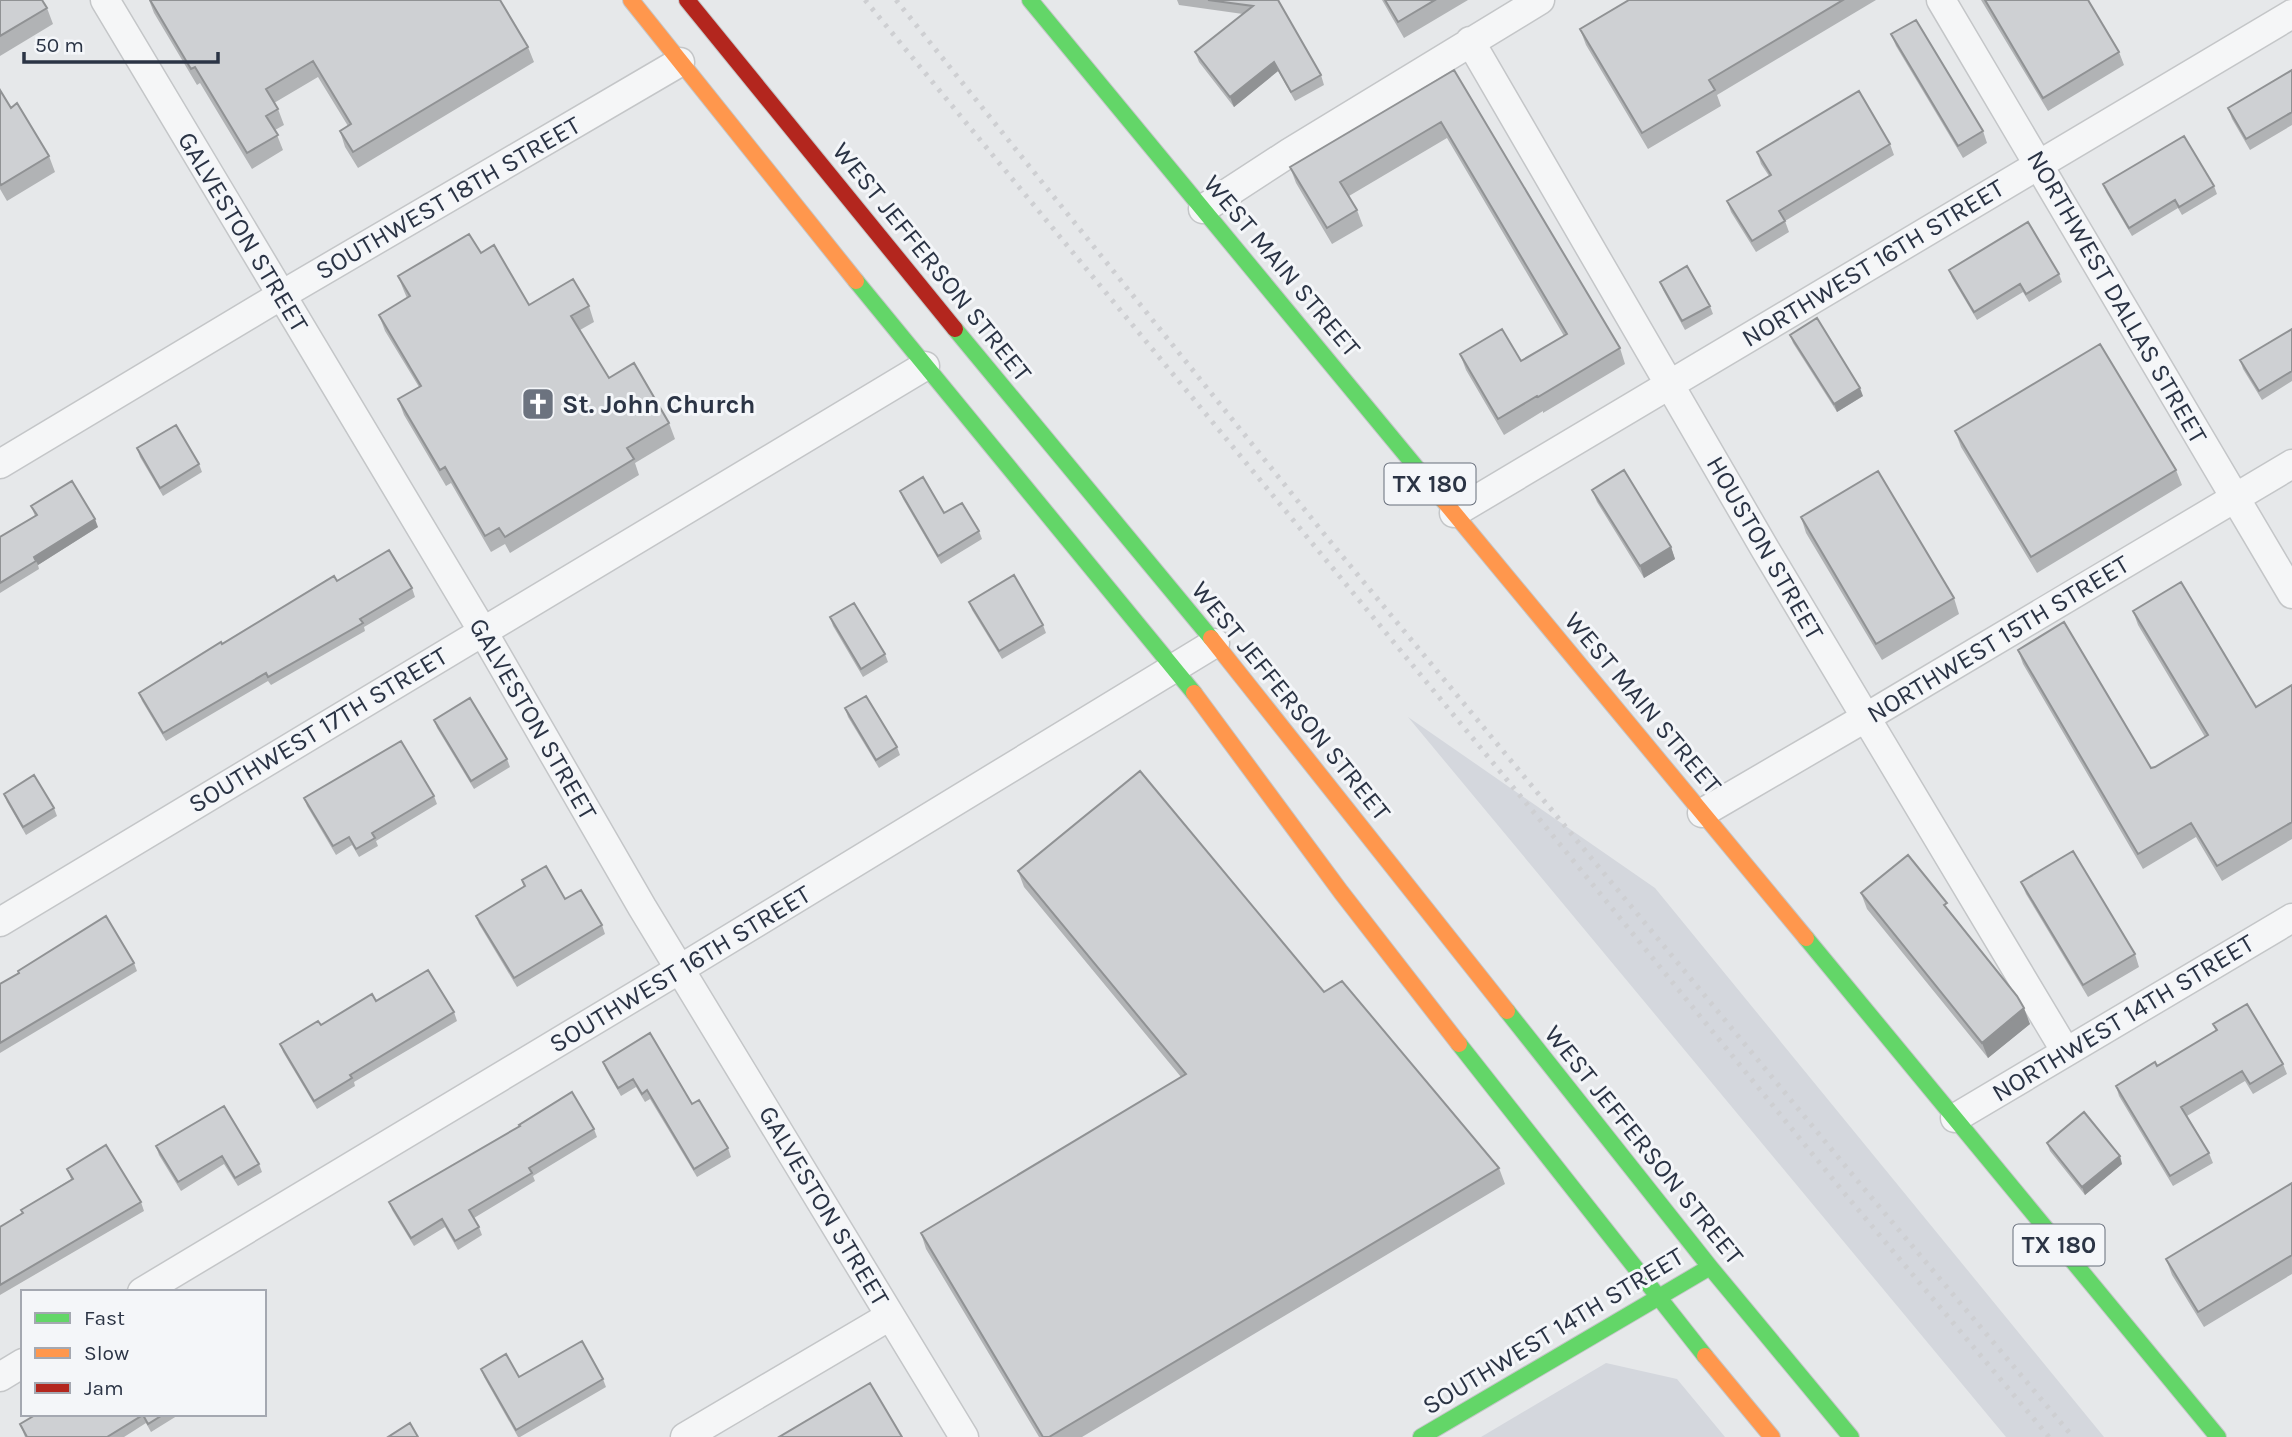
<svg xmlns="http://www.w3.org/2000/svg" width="2292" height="1437" font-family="Karla,sans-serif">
	<rect width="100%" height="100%" fill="#e6e8ea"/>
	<!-- built -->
	<path fill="#d4d7dd" d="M 1408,717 L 1655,888 L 2104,1437 L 2006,1437 Z
		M 1606,1363 L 1677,1379 L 1725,1437 L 1481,1437 Z"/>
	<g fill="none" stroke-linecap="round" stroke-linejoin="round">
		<defs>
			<path id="street" d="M 105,0 L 482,630 L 642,907 L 964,1437
				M 1941,0 L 2292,594
				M 1470,41 L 1765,549 L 2066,1052
				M 1203,209 L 1289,153 L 1540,0
				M 0,464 L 280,296 L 680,62
				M 1454,513 L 2292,14
				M 1702,813 L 1865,718 L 2292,464
				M 0,922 L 925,366
				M 1955,1118 L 2292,918
				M 142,1292 L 680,969 L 1215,643
				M 0,1377 L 23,1363
				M 685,1437 L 890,1316"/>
			<path id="fast" d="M 1030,0 L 1444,501
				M 856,281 L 1194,693
				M 955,329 L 1211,638
				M 1806,938 L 2218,1437
				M 1507,1011 L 1710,1267 L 1851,1437
				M 1459,1044 L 1705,1356
				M 1421,1437 L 1710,1267"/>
			<path id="slow" d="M 631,0 L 856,281
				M 1444,501 L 1806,938
				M 1211,638 L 1507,1011
				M 1194,693 L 1341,892 L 1459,1044
				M 1705,1356 L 1772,1437"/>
			<path id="jam" d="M 687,0 L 955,329"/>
		</defs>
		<!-- street casing -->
		<use href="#street" stroke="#c4c6c8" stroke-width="31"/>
		<!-- fast casing -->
		<use href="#fast" stroke="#c4c6c8" stroke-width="18"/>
		<!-- slow casing -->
		<use href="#slow" stroke="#c4c6c8" stroke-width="18"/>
		<!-- jam casing -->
		<use href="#jam" stroke="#c4c6c8" stroke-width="18"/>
		<!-- street -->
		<use href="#street" stroke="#f5f6f7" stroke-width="28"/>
		<!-- fast -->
		<use href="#fast" stroke="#63d668" stroke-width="16"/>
		<!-- slow -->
		<use href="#slow" stroke="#ff974d" stroke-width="16"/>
		<!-- jam -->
		<use href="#jam" stroke="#b3261e" stroke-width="16"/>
		<!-- rail -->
		<path stroke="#cecfd2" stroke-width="5" stroke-dasharray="3.5 7" stroke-linecap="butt" d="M 865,0 L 1545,826 L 1845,1194 L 2049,1437
			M 896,0 L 1329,540 L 1861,1185 L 2073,1437"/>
	</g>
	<!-- wall -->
	<path fill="#b1b3b5" d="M 0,0 L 47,8 L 53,24 L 0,56 Z
		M 149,0 L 500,0 L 528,47 L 534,62 L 358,168 L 345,147 L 340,131 L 348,126 L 318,77 L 274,103 L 278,109 L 284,125 L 275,130 L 283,150 L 252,169 L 200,83 L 197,85 L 154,13 Z
		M 1177,0 L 1278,0 L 1321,75 L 1324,85 L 1295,101 L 1278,71 L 1234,107 L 1199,62 L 1195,52 L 1243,14 L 1179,5 Z
		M 1382,0 L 1468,0 L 1404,38 Z
		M 1629,0 L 1876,0 L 1717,95 L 1721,106 L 1648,149 L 1586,45 L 1580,29 Z
		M 1981,0 L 2088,0 L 2119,52 L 2124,65 L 2048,111 Z
		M 1891,34 L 1983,131 L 1987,143 L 1963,158 L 1896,46 Z
		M 1454,70 L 1620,348 L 1625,364 L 1543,413 L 1543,411 L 1504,435 L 1466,370 L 1460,354 L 1521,361 L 1564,336 L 1447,138 L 1349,196 L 1357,210 L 1363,226 L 1332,244 L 1296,183 L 1290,167 Z
		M 2292,70 L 2292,125 L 2250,150 L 2232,119 L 2228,108 Z
		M 0,90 L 11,108 L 49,156 L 55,172 L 7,201 L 0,189 Z
		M 1890,144 L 1894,155 L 1785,221 L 1789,232 L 1756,252 L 1731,212 L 1727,201 L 1769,176 L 1761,164 L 1757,152 Z
		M 2103,184 L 2214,186 L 2217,194 L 2182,215 L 2178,208 L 2132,236 L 2106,192 Z
		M 481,253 L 529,305 L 589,306 L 594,322 L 580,330 L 609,378 L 669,423 L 675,439 L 635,463 L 639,475 L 510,553 L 505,544 L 491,552 L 451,483 L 446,486 L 404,415 L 398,399 L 419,387 L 385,331 L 379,315 L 407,298 L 404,291 L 398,276 Z
		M 1949,270 L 2059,274 L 2062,282 L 2029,302 L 2023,292 L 1977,320 L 1952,278 Z
		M 1660,282 L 1710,306 L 1713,314 L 1685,330 L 1663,290 Z
		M 2292,329 L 2292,381 L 2262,400 L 2243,369 L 2240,360 Z
		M 1790,335 L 1863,396 L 1837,412 L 1793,343 Z
		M 1955,431 L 2176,470 L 2182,485 L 2037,573 L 1961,447 Z
		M 137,448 L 199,464 L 202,472 L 163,496 L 140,457 Z
		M 1592,490 L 1671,547 L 1675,559 L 1644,578 L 1597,502 Z
		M 900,491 L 979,531 L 982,539 L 941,564 L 903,499 Z
		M 31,506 L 98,527 L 38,565 L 39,569 L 0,593 L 0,537 L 35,516 Z
		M 1801,517 L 1954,598 L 1959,614 L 1882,660 L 1806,533 Z
		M 337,581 L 412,588 L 415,597 L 364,627 L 365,631 L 271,685 L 268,681 L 166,741 L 142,701 L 139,693 L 222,644 Z
		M 969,602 L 1043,625 L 1046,633 L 1002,659 L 972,610 Z
		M 2133,611 L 2256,707 L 2292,685 L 2292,839 L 2222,881 L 2196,837 L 2143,869 L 2023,664 L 2018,650 L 2151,768 L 2155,767 L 2205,737 L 2138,625 Z
		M 830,617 L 885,654 L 888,662 L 863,677 L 833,626 Z
		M 845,708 L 897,747 L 900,755 L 879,768 L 848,717 Z
		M 434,720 L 507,759 L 510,767 L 474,789 L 437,728 Z
		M 4,794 L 54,808 L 57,816 L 26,835 L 7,802 Z
		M 434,796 L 437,804 L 376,841 L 378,846 L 359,857 L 352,845 L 336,855 L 307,806 L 304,798 Z
		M 1018,871 L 1324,992 L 1499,1168 L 1505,1184 L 1082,1437 L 1039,1437 L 926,1249 L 921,1233 L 1181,1077 L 1024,887 Z
		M 522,880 L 565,899 L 602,925 L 605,934 L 517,987 L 479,924 L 476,916 L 524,887 Z
		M 2021,882 L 2135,954 L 2139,967 L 2088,997 L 2026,894 Z
		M 1861,893 L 1951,914 L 2030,1024 L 1988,1058 L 1867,909 Z
		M 134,963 L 137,971 L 0,1053 L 0,984 Z
		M 376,1001 L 454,1012 L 457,1021 L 354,1082 L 355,1086 L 317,1109 L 283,1052 L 280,1044 Z
		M 2213,1024 L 2283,1064 L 2287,1074 L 2253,1094 L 2245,1081 L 2187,1116 L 2209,1153 L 2213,1163 L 2173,1186 L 2119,1096 L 2116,1086 L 2157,1066 L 2216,1031 Z
		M 603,1062 L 692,1104 L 728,1148 L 731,1157 L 697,1177 L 650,1099 L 645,1102 L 636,1087 L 621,1096 L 606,1070 Z
		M 224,1106 L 259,1164 L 262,1172 L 238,1186 L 224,1164 L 181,1191 L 159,1155 L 156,1146 Z
		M 594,1129 L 597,1137 L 533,1176 L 535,1181 L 474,1218 L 479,1227 L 482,1235 L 458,1250 L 445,1227 L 414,1246 L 392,1210 L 389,1202 Z
		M 2047,1143 L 2122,1164 L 2085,1195 L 2050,1151 Z
		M 67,1169 L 141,1202 L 144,1211 L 0,1295 L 0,1227 L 22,1213 L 21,1210 L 71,1179 Z
		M 2292,1183 L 2292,1274 L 2204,1327 L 2172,1275 L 2166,1259 Z
		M 481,1369 L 519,1377 L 603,1379 L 606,1387 L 520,1437 L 518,1437 L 484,1377 Z
		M 37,1414 L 180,1414 L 151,1432 L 146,1423 L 124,1437 L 25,1437 L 20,1424 Z"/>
	<!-- shaded-wall -->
	<path fill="#909294" d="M 1274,62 L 1278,71 L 1234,107 L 1230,97 Z
		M 1860,388 L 1863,396 L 1837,412 L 1834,404 Z
		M 95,519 L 98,527 L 38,565 L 34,557 Z
		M 1671,547 L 1675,559 L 1644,578 L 1640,566 Z
		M 2024,1008 L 2030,1024 L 1988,1058 L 1982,1043 Z
		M 2120,1156 L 2122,1164 L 2085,1195 L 2082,1187 Z"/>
	<!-- building -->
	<path fill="#ced0d3" stroke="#909294" stroke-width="2" d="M 0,0 L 42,0 L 47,8 L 0,36 Z
		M 150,0 L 500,0 L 528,47 L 353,152 L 340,131 L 351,124 L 313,61 L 266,89 L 278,109 L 266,116 L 278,135 L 247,153 L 195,67 L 191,69 Z
		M 1208,0 L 1278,0 L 1321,75 L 1291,92 L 1274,62 L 1230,97 L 1195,52 L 1253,6 Z
		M 1385,0 L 1435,0 L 1398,22 Z
		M 1629,0 L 1843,0 L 1709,80 L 1715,90 L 1642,133 L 1580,29 Z
		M 1985,0 L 2088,0 L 2119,52 L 2043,98 Z
		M 1916,20 L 1983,131 L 1958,146 L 1891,34 Z
		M 1454,70 L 1620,348 L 1538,397 L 1537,396 L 1498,419 L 1460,354 L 1502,329 L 1521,361 L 1567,334 L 1441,122 L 1340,182 L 1357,210 L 1327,228 L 1290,167 Z
		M 2292,70 L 2292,112 L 2246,139 L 2228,108 Z
		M 0,90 L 11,108 L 17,103 L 49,156 L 1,185 L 0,183 Z
		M 1859,91 L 1890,144 L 1779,211 L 1785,221 L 1752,241 L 1727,201 L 1771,175 L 1757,152 Z
		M 2184,136 L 2214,186 L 2179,207 L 2175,200 L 2129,228 L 2103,184 Z
		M 2028,222 L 2059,274 L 2026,294 L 2020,284 L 1974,312 L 1949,270 Z
		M 469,234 L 481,253 L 494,245 L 529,305 L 573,279 L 589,306 L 571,316 L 609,378 L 634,363 L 669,423 L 627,448 L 634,459 L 505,537 L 499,528 L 485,536 L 445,467 L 440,470 L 398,399 L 421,386 L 379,315 L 410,296 L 398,276 Z
		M 1687,266 L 1710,306 L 1682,321 L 1660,282 Z
		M 1817,318 L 1860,388 L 1834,404 L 1790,335 Z
		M 2292,329 L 2292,371 L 2259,391 L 2240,360 Z
		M 2100,344 L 2176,470 L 2031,557 L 1955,431 Z
		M 176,425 L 199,464 L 160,488 L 137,448 Z
		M 1624,470 L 1671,547 L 1640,566 L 1592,490 Z
		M 1878,471 L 1954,598 L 1876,644 L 1801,517 Z
		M 923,477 L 944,513 L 962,503 L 979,531 L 938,556 L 900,491 Z
		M 72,481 L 95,519 L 34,557 L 36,561 L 0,583 L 0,537 L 37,515 L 31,506 Z
		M 389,550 L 412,588 L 360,619 L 363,623 L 268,677 L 266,673 L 163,733 L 139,693 L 221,642 L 222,644 L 334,576 L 337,581 Z
		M 1014,575 L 1043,625 L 999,651 L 969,602 Z
		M 2181,582 L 2256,707 L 2292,685 L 2292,822 L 2217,866 L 2191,823 L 2138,854 L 2018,650 L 2064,622 L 2151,768 L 2155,767 L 2208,735 L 2133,611 Z
		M 854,603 L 885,654 L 861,669 L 830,617 Z
		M 866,696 L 897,747 L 876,760 L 845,708 Z
		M 470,698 L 507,759 L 471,781 L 434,720 Z
		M 401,741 L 434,796 L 372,833 L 375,838 L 356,849 L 349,837 L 333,846 L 304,798 Z
		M 1140,771 L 1324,992 L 1342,981 L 1499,1168 L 1049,1437 L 1043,1437 L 921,1233 L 1186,1074 L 1018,871 Z
		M 34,775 L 54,808 L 23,827 L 4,794 Z
		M 2073,851 L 2135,954 L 2083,985 L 2021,882 Z
		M 1908,855 L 1947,903 L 1944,905 L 2017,996 L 2024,1008 L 1982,1043 L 1861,893 Z
		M 546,866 L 565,899 L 581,890 L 602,925 L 514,978 L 476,916 L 525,886 L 522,880 Z
		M 106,916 L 134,963 L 0,1043 L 0,984 L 19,973 L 18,971 Z
		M 428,970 L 454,1012 L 350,1075 L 352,1078 L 314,1101 L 280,1044 L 318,1021 L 321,1025 L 372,994 L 376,1001 Z
		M 2247,1004 L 2283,1064 L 2250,1084 L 2242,1071 L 2181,1107 L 2209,1153 L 2170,1176 L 2116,1086 L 2155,1062 L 2157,1066 L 2217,1030 L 2213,1024 Z
		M 650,1033 L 692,1104 L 699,1100 L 728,1148 L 694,1169 L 647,1090 L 642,1094 L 633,1079 L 618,1088 L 603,1062 Z
		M 572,1092 L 594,1129 L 529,1168 L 532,1173 L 469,1210 L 479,1227 L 455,1241 L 442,1219 L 411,1238 L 389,1202 L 520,1126 L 519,1125 Z
		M 224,1106 L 259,1164 L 235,1178 L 222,1156 L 178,1182 L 156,1146 Z
		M 2084,1112 L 2120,1156 L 2082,1187 L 2047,1143 Z
		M 106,1145 L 141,1202 L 0,1285 L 0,1227 L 23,1213 L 21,1210 L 73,1179 L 67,1169 Z
		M 2292,1183 L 2292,1255 L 2198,1312 L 2166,1259 Z
		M 582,1341 L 603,1379 L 516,1430 L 481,1369 L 506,1354 L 519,1377 Z
		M 870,1383 L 902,1437 L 779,1437 Z
		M 37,1414 L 164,1414 L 148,1424 L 143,1415 L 107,1437 L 27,1437 L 20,1424 Z
		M 410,1423 L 418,1437 L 388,1437 Z"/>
	<!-- icons -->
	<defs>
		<symbol id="church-square" viewBox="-11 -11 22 22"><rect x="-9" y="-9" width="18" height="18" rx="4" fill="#6c737f" stroke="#f4f6f9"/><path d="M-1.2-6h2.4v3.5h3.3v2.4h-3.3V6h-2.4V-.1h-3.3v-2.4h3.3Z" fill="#fff"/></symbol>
	</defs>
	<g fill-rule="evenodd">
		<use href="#church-square" x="519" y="385" width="38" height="38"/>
	</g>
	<g text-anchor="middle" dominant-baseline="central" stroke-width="6" stroke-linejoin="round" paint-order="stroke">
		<!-- shield labels -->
		<g fill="#f4f6f9" stroke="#676e7b" stroke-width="2">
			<rect x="1384.5" y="463.5" width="91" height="41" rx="5"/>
			<rect x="2013.5" y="1224.5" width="91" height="41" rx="5"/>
		</g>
		<g font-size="24" font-weight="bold" fill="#2b3445">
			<text x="1430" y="484">TX 180</text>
			<text x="2059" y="1245">TX 180</text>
		</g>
		<!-- street labels -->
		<g font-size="26" fill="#2b3445" stroke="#f4f6f9">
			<text transform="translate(448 198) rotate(-30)">SOUTHWEST 18TH STREET</text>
			<text transform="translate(243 232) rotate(59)">GALVESTON STREET</text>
			<text transform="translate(932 262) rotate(51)">WEST JEFFERSON STREET</text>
			<text transform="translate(1873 263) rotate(-31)">NORTHWEST 16TH STREET</text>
			<text transform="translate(1282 266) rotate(50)">WEST MAIN STREET</text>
			<text transform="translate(2117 297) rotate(60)">NORTHWEST DALLAS STREET</text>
			<text transform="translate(1765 548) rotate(60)">HOUSTON STREET</text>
			<text transform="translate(1998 639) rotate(-31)">NORTHWEST 15TH STREET</text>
			<text transform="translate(1291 701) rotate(51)">WEST JEFFERSON STREET</text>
			<text transform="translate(1643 703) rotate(50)">WEST MAIN STREET</text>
			<text transform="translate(533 719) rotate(60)">GALVESTON STREET</text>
			<text transform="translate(318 730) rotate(-31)">SOUTHWEST 17TH STREET</text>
			<text transform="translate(680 969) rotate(-31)">SOUTHWEST 16TH STREET</text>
			<text transform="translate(2123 1018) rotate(-31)">NORTHWEST 14TH STREET</text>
			<text transform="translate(1644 1145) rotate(51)">WEST JEFFERSON STREET</text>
			<text transform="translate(824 1206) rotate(59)">GALVESTON STREET</text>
			<text transform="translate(1553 1331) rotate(-31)">SOUTHWEST 14TH STREET</text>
		</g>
		<!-- poi labels -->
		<g font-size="26" font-weight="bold" fill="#2b3445" stroke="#f4f6f9" text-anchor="start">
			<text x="562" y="404">St. John Church</text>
		</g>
	</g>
	<!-- legend -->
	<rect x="21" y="1290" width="245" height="126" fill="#f4f6f9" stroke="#a4a8b1" stroke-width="2"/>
	<rect x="35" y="1313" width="35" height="10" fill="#63d668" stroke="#a4a8b1" stroke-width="2"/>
	<text x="84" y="1325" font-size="21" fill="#2b3445">Fast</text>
	<rect x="35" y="1348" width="35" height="10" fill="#ff974d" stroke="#a4a8b1" stroke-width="2"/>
	<text x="84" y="1360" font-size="21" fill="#2b3445">Slow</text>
	<rect x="35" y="1383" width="35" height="10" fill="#b3261e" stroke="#a4a8b1" stroke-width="2"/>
	<text x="84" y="1395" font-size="21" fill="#2b3445">Jam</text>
	<!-- scale -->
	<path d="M24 52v10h194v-10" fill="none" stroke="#2b3445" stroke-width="3.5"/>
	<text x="35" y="52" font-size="21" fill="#2b3445" stroke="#f4f6f9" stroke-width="5" paint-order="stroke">50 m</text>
</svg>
